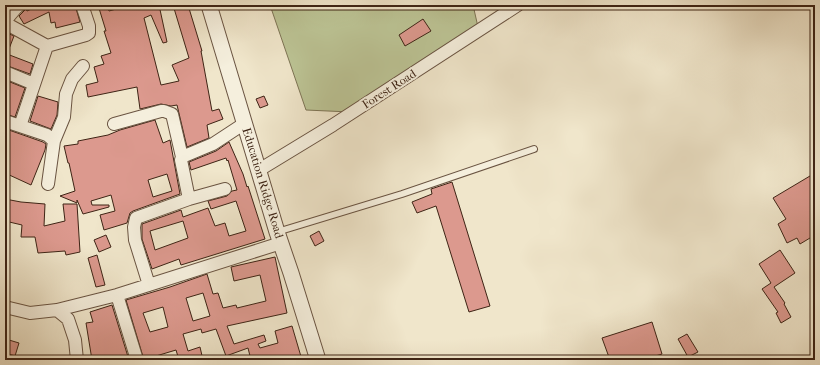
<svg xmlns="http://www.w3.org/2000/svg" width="820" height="365" viewBox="0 0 820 365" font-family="'IM FELL French Canon',serif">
<rect width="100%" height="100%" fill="#f0e6cb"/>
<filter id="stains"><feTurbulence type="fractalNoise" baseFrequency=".005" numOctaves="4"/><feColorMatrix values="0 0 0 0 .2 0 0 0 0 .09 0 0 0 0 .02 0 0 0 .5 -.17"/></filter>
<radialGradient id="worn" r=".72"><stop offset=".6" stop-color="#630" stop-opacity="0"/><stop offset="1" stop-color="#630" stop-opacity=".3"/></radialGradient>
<path fill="#bcc495" stroke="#7d7455" d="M 270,5 L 473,5 L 478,27 L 350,112 L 306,110 Z"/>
<path fill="#dc998e" stroke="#3e2415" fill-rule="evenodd" d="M 40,5 L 46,5 L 48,9 L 48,7 L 55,5 L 75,5 L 80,22 L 56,28 L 55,22 L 51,23 L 49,12 L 24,24 L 19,16 L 26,9 L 27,11 Z
M 98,5 L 107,5 L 109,11 L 131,5 L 132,7 L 140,5 L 159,5 L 167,42 L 163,43 L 151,15 L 144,18 L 161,85 L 179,81 L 172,65 L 189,58 L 173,5 L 188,5 L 202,51 L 201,51 L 212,111 L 219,109 L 223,119 L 207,125 L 209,138 L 187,147 L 177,105 L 171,106 L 161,104 L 140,109 L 137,87 L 88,97 L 86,85 L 98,82 L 94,67 L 104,64 L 101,56 L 111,53 L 104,31 L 106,31 Z
M 423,19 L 431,31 L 405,46 L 399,35 Z
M 5,32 L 14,36 L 7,54 L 33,64 L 30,74 L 5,65 Z
M 5,80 L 25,88 L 15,117 L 5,114 Z
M 38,96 L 58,102 L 57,115 L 51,129 L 30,121 Z
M 264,96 L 268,105 L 260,108 L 256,99 Z
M 155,120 L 163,143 L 170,140 L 180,194 L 133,211 L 130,213 L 127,223 L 104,230 L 100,215 L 115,211 L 111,195 L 91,201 L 92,205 L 109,205 L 109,207 L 83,214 L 77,200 L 77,203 L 60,196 L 75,191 L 69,163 L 68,163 L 64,146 L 78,144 L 78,141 L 108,135 L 120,130 ZM 167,174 L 172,191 L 153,197 L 148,180 Z
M 6,129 L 43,142 L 46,144 L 45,150 L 31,185 L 5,173 Z
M 229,142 L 243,174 L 247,187 L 248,186 L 265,239 L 181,265 L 179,259 L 152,269 L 142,239 L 142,224 L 181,210 L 183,217 L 208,208 L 215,226 L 225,223 L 229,236 L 246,231 L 236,201 L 211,209 L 208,201 L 227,196 L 232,191 L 237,190 L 228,160 L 227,161 L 226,158 L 191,170 L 189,162 L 216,151 ZM 183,221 L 188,238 L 155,250 L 150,231 Z
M 815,173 L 815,235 L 800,244 L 797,238 L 787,243 L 778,224 L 786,219 L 773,198 Z
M 452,182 L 490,306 L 469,312 L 436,206 L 417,213 L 412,202 L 432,194 L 431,189 Z
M 5,199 L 21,202 L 45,204 L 44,226 L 65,221 L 63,204 L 77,204 L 80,252 L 66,255 L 65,251 L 38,253 L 35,237 L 21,237 L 22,225 L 5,221 Z
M 319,231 L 324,241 L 315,246 L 310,236 Z
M 106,235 L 111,247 L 99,252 L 94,240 Z
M 780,250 L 795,273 L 774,287 L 785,303 L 784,304 L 791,317 L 781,323 L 776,313 L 778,312 L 762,289 L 771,283 L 759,264 Z
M 97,255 L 105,285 L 96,287 L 88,258 Z
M 275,257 L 287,313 L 227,326 L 234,344 L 264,335 L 266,341 L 258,344 L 260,348 L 278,343 L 275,331 L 292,326 L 302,360 L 251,360 L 248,348 L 226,356 L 216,329 L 202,333 L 201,329 L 183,334 L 188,351 L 200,347 L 203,360 L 179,360 L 176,350 L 156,356 L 157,360 L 144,360 L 126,300 L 170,287 L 207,274 L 213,294 L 218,293 L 223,308 L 236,305 L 237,308 L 266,301 L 260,275 L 234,281 L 231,267 ZM 203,293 L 210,316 L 193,321 L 186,298 ZM 163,307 L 168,327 L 150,332 L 143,313 Z
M 112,305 L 129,360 L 92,360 L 86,323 L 93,322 L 90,312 Z
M 652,322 L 662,354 L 642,360 L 610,360 L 602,338 Z
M 687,334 L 698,352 L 688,357 L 678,339 Z
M 9,340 L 19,343 L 15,356 L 5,353 Z"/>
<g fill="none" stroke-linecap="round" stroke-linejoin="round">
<g stroke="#6a5442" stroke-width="8">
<path id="service" d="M 277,232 L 402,194 L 534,149"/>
</g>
<g stroke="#6a5442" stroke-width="14">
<path id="minor" d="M 5,21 L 16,8 L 20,5
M 5,23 L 47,46 L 86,35 L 89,33 L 89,26 L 82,5
M 5,72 L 34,84
M 5,121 L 47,135 L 54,141 L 48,184
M 114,124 L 161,111 L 164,111 L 172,114 L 182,157
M 20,126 L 47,46
M 54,141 L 64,117 L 66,94 L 72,79 L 83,66
M 259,170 L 333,125 L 518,5
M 225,189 L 189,199 L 181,160 L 182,157 L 213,144 L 245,123
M 149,285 L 135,240 L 134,227 L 136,218 L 189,199
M 117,295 L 137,360
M 5,307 L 30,313 L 57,310 L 68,319 L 75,340 L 77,360
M 57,310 L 117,295 L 281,243"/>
</g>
<g stroke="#6a5442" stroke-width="17">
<path id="tertiary" d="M 209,5 L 277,232 L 291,273 L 318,360"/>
</g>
<use href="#service" stroke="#f5efdd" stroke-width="6"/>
<use href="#minor" stroke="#f5efdd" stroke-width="12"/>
<use href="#tertiary" stroke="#f5efdd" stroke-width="15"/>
</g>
<g text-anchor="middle" stroke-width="4" stroke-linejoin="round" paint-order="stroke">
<g font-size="12" fill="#3e2415" stroke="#f5efdd">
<text transform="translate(389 89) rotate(-33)" y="4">Forest Road</text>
<text transform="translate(263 183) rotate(73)" y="4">Education Ridge Road</text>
</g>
</g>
<rect width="820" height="365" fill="none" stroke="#f0e6cb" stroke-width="20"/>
<rect x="6" y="6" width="808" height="353" fill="none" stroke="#3e2415" stroke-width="2"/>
<rect x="10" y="10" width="800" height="345" fill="none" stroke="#3e2415"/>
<rect width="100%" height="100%" filter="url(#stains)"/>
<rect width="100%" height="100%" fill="url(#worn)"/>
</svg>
